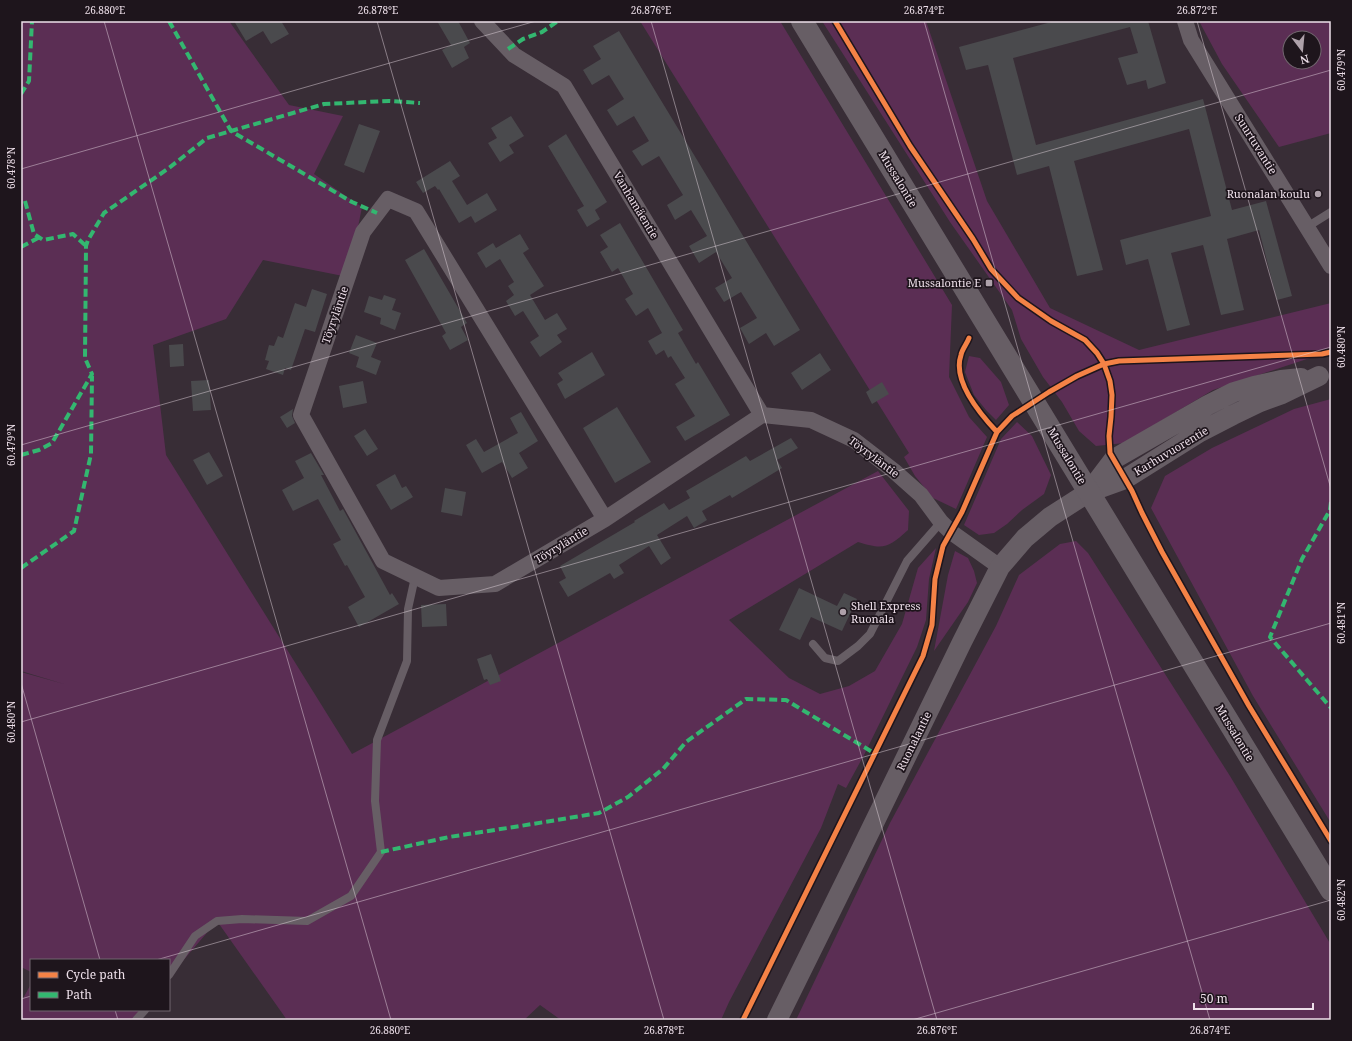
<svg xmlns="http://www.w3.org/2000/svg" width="1352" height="1041" viewBox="0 0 1352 1041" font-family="'Noto Serif',serif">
<rect width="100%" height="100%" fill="#382d36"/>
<path fill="#5b2e54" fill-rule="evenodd" d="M 21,21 L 229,21 L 289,105 L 343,116 L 314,174 L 362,207 L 348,277 L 263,260 L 226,319 L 153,345 L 166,455 L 352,754 L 878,471 L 909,511 L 908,530 C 888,548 884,550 858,542 L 729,620 L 789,678 L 820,694 L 849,686 L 875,671 L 902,624 L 918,568 L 936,548 L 929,579 L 926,620 L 917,647 L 864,755 L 846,788 L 838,784 L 821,828 L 729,1002 L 721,1020 L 561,1020 L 540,1005 L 524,1020 L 287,1020 L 217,921 L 169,977 L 169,960 L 31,960 L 31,972 L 21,967 L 21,672 L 64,684 L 21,671 Z
M 640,21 L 780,21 L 952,305 L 949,377 L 969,417 L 987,437 L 956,509 L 933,498 L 915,476 L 904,457 L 909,453 Z
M 822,21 L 926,21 L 987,201 L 1050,308 L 1139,350 L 1331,303 L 1331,351 L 1213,390 L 1124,443 L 1096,446 L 1079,431 L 1062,402 L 1043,377 L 1021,339 L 1012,310 L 950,222 Z
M 1199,21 L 1331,21 L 1331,133 L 1279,147 L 1222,64 ZM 1290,38 L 1314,38 L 1314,62 L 1290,62 Z
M 969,356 L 980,358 L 1001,382 L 1009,405 L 996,420 L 986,410 L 974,395 L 965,372 Z
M 1331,399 L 1331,823 L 1253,696 L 1151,508 L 1165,476 L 1212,448 L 1294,409 Z
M 1017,422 L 1032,436 L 1051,475 L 1044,494 L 1022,510 L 1007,524 L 994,533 L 979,535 L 964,525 L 1001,439 Z
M 1076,541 L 1088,553 L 1230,776 L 1331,945 L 1331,1020 L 796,1020 L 890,823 L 996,626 L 1019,575 L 1060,544 Z
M 955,551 L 968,558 L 974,571 L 977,583 L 968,602 L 934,651 L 948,575 Z
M 31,984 L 31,1010 L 140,1010 L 131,1020 L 21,1020 L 21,1002 Z"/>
<path fill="#4a4a4d" d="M 234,21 L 281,21 L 289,34 L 271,44 L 263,31 L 246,41 Z
M 437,21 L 458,21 L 470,43 L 464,47 L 469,58 L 452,68 L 442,50 L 451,45 Z
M 1055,21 L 1148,21 L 1166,83 L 1148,89 L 1146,80 L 1127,85 L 1118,58 L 1138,53 L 1130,27 L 1013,58 L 1036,145 L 1203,99 L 1232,210 L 1266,201 L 1292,296 L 1277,300 L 1259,230 L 1227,239 L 1244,310 L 1221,315 L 1203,245 L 1171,253 L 1190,325 L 1167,331 L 1148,259 L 1126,265 L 1120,240 L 1211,216 L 1189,129 L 1074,161 L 1103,270 L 1077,276 L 1049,166 L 1017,175 L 988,65 L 966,70 L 959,47 Z
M 619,31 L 800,330 L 774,346 L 766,333 L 749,344 L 740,328 L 757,318 L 741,292 L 724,302 L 715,288 L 732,278 L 716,252 L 699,263 L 689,246 L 707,236 L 691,210 L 675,220 L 667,205 L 683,195 L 659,156 L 642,166 L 632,151 L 649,141 L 634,116 L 617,126 L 607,110 L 624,99 L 609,75 L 592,85 L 583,70 L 601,59 L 593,46 Z
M 511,116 L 524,136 L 509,145 L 514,153 L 500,162 L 488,143 L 497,138 L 491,128 Z
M 359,124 L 380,131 L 364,173 L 344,165 Z
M 566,134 L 607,202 L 595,210 L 600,219 L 587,227 L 577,210 L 584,206 L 548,146 Z
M 450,161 L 460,176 L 452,181 L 467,205 L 487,193 L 497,210 L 475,223 L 471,216 L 459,223 L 439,189 L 438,190 L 435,186 L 423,193 L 416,182 Z
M 620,223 L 683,330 L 678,333 L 696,364 L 698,362 L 730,415 L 685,441 L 676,427 L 695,416 L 675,384 L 685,378 L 671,356 L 668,358 L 664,350 L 656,355 L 648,341 L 662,333 L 648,308 L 636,316 L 625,299 L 633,294 L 618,268 L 612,272 L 600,252 L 608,247 L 600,235 Z
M 520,234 L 529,249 L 523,253 L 544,286 L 530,295 L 545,320 L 557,313 L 567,329 L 557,335 L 562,342 L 540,357 L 530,342 L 539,336 L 523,311 L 515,316 L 506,301 L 514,295 L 508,286 L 514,282 L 500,259 L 486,268 L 477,253 L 493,243 L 496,248 Z
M 424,249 L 467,323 L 461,327 L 468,340 L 450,350 L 442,336 L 446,333 L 405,260 Z
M 312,289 L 327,294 L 315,332 L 305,329 L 291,370 L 285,368 L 283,375 L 266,369 L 269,361 L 265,360 L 269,345 L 274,346 L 278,336 L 283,338 L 295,303 L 306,307 Z
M 384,295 L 396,299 L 392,310 L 401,313 L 395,330 L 380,324 L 381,318 L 364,312 L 369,296 L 382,300 Z
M 356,335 L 377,343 L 371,357 L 381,361 L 376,375 L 356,367 L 359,357 L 349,353 Z
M 183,344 L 184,366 L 170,367 L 169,345 Z
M 592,352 L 605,375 L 565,399 L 557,384 L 563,380 L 558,373 Z
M 820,353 L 831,370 L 802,390 L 791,373 Z
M 209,380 L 211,410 L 193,411 L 191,381 Z
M 363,381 L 367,403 L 343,408 L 339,386 Z
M 882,382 L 889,394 L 872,404 L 866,392 Z
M 617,407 L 651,462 L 615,483 L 583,428 Z
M 293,409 L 292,416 L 295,423 L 287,428 L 280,417 Z
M 521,412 L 538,441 L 519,453 L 528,468 L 512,478 L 502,462 L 482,473 L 466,445 L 476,439 L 484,452 L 518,433 L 510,418 Z
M 365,429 L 378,449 L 367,456 L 354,436 Z
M 791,438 L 798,448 L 777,460 L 782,468 L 732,498 L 730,495 L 702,511 L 707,520 L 694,528 L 687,516 L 657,535 L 671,558 L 661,565 L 649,546 L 619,565 L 624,573 L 614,579 L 610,573 L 568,597 L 559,582 L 566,578 L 560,566 L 635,522 L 634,521 L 664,503 L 669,510 L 690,498 L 686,491 L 746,456 L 750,461 Z
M 209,452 L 223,476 L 207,485 L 193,460 Z
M 311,453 L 324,475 L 321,475 L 340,511 L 343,509 L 390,595 L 392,593 L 399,604 L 359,627 L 348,607 L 365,597 L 347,565 L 345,566 L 333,544 L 341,540 L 318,499 L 293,511 L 282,490 L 304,478 L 295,461 Z
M 395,474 L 402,488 L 406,486 L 413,497 L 391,510 L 376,485 Z
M 445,488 L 466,492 L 462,516 L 441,512 Z
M 799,588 L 837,606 L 844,593 L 857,599 L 842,631 L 811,617 L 800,640 L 779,630 Z
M 446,604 L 447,626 L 422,627 L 421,605 Z
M 491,654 L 501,681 L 490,685 L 487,679 L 484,680 L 477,659 Z"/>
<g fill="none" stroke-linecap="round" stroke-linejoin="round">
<path stroke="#675e65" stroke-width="8" d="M 1307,227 L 1331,212
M 813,644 L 825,658 L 838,661 L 858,646 L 870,634 L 907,561 L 941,522
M 169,975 L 195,936 L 217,921 L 242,919 L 307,921 L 351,896 L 381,852 L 375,801 L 377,740 L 407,661 L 408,609 L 415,577
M 136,1020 L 145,1010"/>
<path stroke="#675e65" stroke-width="16" d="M 482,21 L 514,55 L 564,86 L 762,415
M 1185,21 L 1191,40 L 1331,266
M 605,519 L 416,211 L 388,199 L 363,232 L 301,415 L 383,561 L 439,588 L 495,584 L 605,519 L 762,415 L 811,420 L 854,440 L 894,471 L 921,495 L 941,522 L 951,532 L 1000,567"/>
<path stroke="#675e65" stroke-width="20" d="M 1089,492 L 1114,459 L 1208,405 L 1234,392 L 1254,386 L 1281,380 L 1301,378
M 777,1020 L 856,860 L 962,642 L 1000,567 L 1025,538 L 1050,517 L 1089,492 L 1125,479 L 1200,432 L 1233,415 L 1260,402 L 1282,394 L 1319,376"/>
<path stroke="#675e65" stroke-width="22" d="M 802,21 L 1331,890"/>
<path stroke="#33b770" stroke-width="4" stroke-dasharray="8 4" stroke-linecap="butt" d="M 169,21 L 231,131 L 352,202 L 377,213
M 508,49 L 523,39 L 542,32 L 558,21
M 21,94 L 29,81 L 32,21
M 25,201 L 34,234 L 43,240 L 73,234 L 86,246
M 21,247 L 38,238
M 21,455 L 39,450 L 52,443 L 92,374 L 85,358 L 86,246 L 88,240 L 104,213 L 169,168 L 207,138 L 324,104 L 389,101 L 420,103
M 1331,502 L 1330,510 L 1302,559 L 1270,637 L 1331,708
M 21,568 L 74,531 L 91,454 L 92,376
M 381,852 L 449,837 L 514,827 L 599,813 L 628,797 L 663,769 L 686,742 L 746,699 L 786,700 L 874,753"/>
<g stroke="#1e151c" stroke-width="8">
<path id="cycleway" d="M 835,21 L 910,146 L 973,239 L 991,269 L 1018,298 L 1051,321 L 1085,340 L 1097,353 L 1104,364 L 1110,381 L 1112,395 L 1111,417 L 1109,436 L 1110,453 L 1132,491 L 1142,513 L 1162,552 L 1249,706 L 1331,841
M 969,338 C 967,344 962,349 961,355 C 952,381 981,415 997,432
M 743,1020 L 923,656 L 932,625 L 935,579 L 943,546 L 962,512 L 997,432 L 1012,416 L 1049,392 L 1077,376 L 1104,364 L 1119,361 L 1322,354 L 1331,352"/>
</g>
<use href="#cycleway" stroke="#f48246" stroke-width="5"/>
</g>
<path fill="none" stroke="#eddfe9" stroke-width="1" stroke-opacity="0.45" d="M 104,21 L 391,1020M 377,21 L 664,1020M 651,21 L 937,1020M 924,21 L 1210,1020M 1197,21 L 1331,489M 21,169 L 536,21M 21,445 L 1331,70M 21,683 L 100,960M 21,722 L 1331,347M 156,960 L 1331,623M 21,999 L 31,996M 115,1010 L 118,1020M 912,1020 L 1331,900"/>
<g fill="#aea1aa" stroke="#1e151c" stroke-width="1.5">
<circle cx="1318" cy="194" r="4"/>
<rect x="985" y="279" width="8" height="8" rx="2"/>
<circle cx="843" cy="612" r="4"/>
</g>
<g text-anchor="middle" stroke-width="3.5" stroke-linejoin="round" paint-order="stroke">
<g font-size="11" fill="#eddfe9" stroke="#1e151c">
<text transform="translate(1256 144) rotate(58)" y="4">Suurtuvantie</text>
<text transform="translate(898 179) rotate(59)" y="4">Mussalontie</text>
<text transform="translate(636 205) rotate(59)" y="4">Vanhamäentie</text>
<text transform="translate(335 315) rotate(-71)" y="4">Töyryläntie</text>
<text transform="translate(1171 451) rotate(-31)" y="4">Karhuvuorentie</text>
<text transform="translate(1067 456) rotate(59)" y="4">Mussalontie</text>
<text transform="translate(874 457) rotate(37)" y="4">Töyryläntie</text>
<text transform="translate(561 545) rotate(-31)" y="4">Töyryläntie</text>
<text transform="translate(1235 733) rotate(59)" y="4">Mussalontie</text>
<text transform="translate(914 741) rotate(-64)" y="4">Ruonalantie</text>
</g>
<g font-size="11" fill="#eddfe9" stroke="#1e151c" text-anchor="end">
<text x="1310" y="198">Ruonalan koulu</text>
<text x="981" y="287">Mussalontie E</text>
<text x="851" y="610" text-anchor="start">Shell Express<tspan x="851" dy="13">Ruonala</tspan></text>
</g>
</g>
<rect width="1352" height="1041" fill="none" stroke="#1e151c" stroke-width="44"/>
<rect x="30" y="959" width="140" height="52" fill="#1e151c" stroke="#71666e"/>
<rect x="38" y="972" width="20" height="6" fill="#f48246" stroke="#71666e"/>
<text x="66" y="979" font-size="12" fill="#eddfe9">Cycle path</text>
<rect x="38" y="992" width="20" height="6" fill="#33b770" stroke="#71666e"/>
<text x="66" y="999" font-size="12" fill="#eddfe9">Path</text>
<g transform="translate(1302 50) rotate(164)"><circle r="19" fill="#1e151c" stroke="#71666e"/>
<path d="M0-3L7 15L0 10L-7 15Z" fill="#aea1aa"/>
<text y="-6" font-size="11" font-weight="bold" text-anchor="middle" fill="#eddfe9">N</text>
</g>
<path d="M1194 1003v6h119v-6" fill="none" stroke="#eddfe9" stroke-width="2"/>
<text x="1200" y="1003" font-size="12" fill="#eddfe9" stroke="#1e151c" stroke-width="3" paint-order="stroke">50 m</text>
<rect x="22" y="22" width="1308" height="997" fill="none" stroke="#eddfe9" stroke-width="1.5"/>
<g font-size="10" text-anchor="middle" fill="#eddfe9">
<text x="105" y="14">26.880°E</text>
<text x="378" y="14">26.878°E</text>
<text x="651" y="14">26.876°E</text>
<text x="924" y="14">26.874°E</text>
<text x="1197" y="14">26.872°E</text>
<text transform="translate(1341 70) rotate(-90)" y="4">60.479°N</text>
<text transform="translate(11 168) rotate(-90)" y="4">60.478°N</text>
<text transform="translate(1341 347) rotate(-90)" y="4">60.480°N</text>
<text transform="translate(11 445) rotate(-90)" y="4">60.479°N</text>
<text transform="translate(1341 623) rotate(-90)" y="4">60.481°N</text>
<text transform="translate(11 722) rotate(-90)" y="4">60.480°N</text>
<text transform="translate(1341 900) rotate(-90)" y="4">60.482°N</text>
<text x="390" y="1034">26.880°E</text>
<text x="664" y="1034">26.878°E</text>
<text x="937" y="1034">26.876°E</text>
<text x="1210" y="1034">26.874°E</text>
</g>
</svg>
